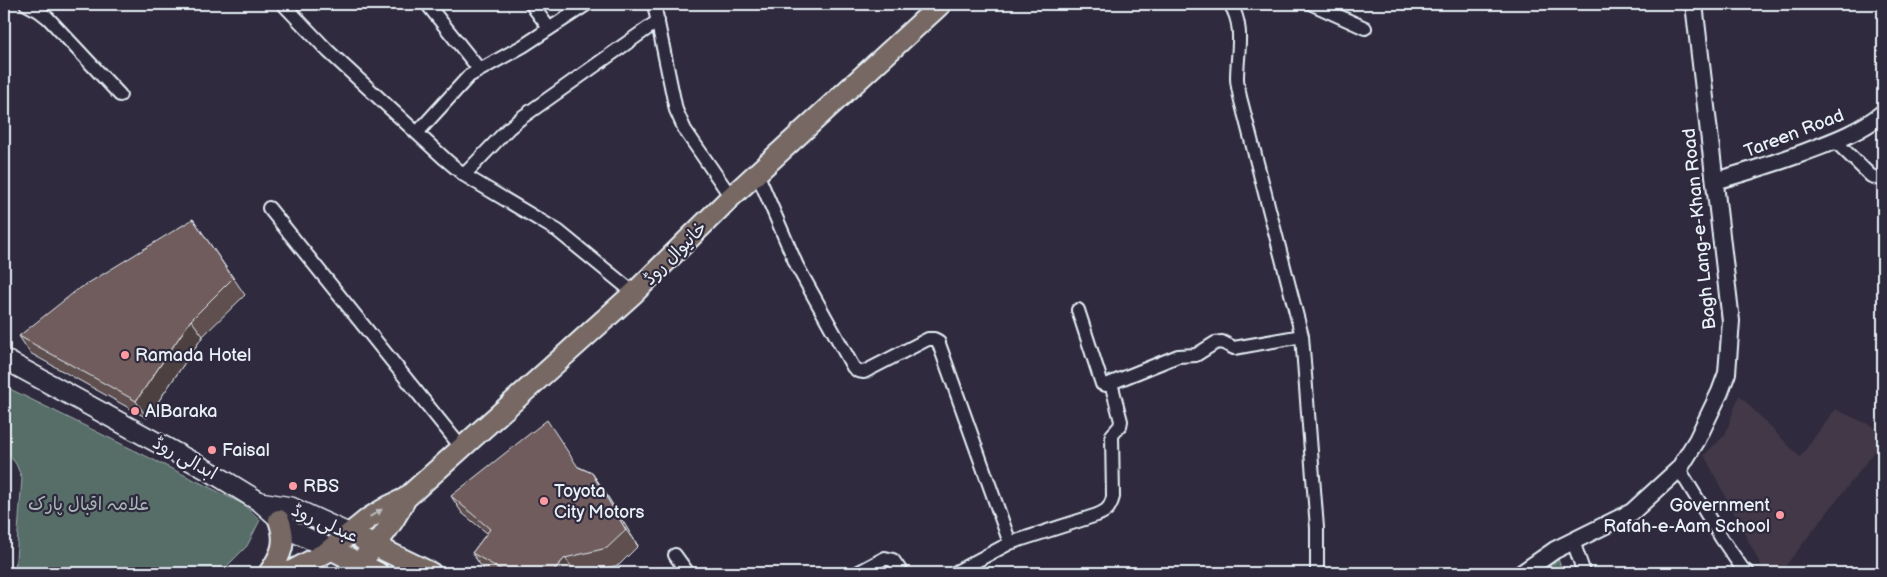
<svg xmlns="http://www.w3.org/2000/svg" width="1887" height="577" viewBox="0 0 1887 577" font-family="'Balsamiq Sans','Playpen Sans Arabic',sans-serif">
<rect width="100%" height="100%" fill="#2f2a3d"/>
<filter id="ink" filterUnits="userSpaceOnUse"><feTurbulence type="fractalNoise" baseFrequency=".02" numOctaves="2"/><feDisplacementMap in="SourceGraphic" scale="10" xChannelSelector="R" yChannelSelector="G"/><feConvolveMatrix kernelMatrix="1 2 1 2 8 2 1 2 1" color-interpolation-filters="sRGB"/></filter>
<g filter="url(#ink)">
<path fill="#423947" d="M 1739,395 L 1800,457 L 1835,409 L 1883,431 L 1883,441 L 1780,573 L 1765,573 L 1704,455 L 1725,435 Z"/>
<path fill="#576d67" stroke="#a0afb0" d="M 4,386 L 243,504 L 260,520 L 247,546 L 220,573 L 15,573 L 22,478 L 16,464 L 4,448 Z
M 1555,550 L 1563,573 L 1522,573 Z"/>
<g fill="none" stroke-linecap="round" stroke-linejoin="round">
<g stroke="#e8f1f8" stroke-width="16">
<path id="minor" d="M 26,4 L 39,11 L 48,18 L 120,95
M 283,4 L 328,51 L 445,159 L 464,175 L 558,231 L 634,293
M 427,4 L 479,69
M 531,4 L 549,28
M 654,4 L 676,110 L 685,130 L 731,197
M 1230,4 C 1245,26 1237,53 1237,78 C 1237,84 1239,91 1240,97 L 1302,336 L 1317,528 L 1317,573
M 1312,4 L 1365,28
M 417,133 L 469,76 L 523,46 L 587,4
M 1835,141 L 1871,176 L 1883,180
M 757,173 L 797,266 L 853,367 L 858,371 L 864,372 L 928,339 L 934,339 L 938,341 L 1010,543
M 464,175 L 508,129 L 521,118 L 658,21
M 269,208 L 461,447
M 1078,310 L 1102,384 L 1106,385 L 1178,356 L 1196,355 L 1215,343 L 1222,342 L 1234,348 L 1302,336
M 1679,469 L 1722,539 L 1742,568 L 1748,573
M 1573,541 L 1584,573
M 675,555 L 688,573
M 857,573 L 885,558 L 893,560 L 902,573
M 954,573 L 1010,543 L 1097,515 C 1107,511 1110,508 1113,497 L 1112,435 L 1120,426 L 1121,421 L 1111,383"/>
</g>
<g stroke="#e8f1f8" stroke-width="20">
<path id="tertiary" d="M 1715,181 C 1744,173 1772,164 1800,154 C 1829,143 1859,133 1883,113
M 1522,573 L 1555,550 L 1632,512 L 1679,469 L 1697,440 L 1720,392 L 1727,373 L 1731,321 L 1694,4"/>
</g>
<g stroke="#e8f1f8" stroke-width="22">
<path id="secondary" d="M 4,359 L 211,472 L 260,502 L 294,532 L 331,549
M 260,502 L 291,507 L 350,534"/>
</g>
<g stroke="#e8f1f8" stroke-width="24">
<path id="primary" d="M 363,540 L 431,573
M 331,549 L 378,573
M 269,573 C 282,554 287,542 279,520
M 288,573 L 327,552 L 369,518 L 389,506 L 406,498
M 347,573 C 373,553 391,527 406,498 L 634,293 L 731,197 L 941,4"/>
</g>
<use href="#minor" stroke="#2f2a3d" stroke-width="12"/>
<use href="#tertiary" stroke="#2f2a3d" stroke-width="16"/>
<use href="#secondary" stroke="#2f2a3d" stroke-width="19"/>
<use href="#primary" stroke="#776864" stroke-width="20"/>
</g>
<path fill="#5f4f50" stroke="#e8f1f8" d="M 193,219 L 245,295 L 203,336 L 147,418 L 30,353 L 19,336 Z
M 579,467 L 592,473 L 603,489 L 638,546 L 619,565 L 582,573 L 490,573 L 483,569 L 472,553 L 487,533 L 462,513 L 451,496 Z"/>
<path fill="#4e4041" stroke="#e8f1f8" d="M 191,320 L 203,336 L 147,418 L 136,401 Z
M 592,473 L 603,489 L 638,546 L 626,530 Z
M 565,558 L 576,573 L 551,573 Z"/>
<path fill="#6f5c5d" stroke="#e8f1f8" d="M 193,219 L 233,278 L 191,320 L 136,401 L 19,336 L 77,290 Z
M 547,420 L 578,467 L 592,473 L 626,530 L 607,548 L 565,558 L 551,573 L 507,573 L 472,553 L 490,529 L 451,496 Z"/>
<defs><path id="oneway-solid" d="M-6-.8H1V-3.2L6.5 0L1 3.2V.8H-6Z" transform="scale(1.25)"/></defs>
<use fill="#bbbabd" href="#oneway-solid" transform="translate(376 513) rotate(-31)"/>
</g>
<g fill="#ff9aa2" stroke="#2f2a3d" stroke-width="2">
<circle cx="125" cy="355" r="5"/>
<circle cx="135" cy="411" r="5"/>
<circle cx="212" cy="450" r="5"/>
<circle cx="293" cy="486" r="5"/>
<circle cx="544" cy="501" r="5"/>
<circle cx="1780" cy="515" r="5"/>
</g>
<g text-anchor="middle" stroke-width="4.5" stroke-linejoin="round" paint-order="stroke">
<g font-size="18" fill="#e8f1f8" stroke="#2f2a3d">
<text transform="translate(1794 133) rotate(-21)" y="6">Tareen Road</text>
<text transform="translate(1699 229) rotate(-96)" y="6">Bagh Lang-e-Khan Road</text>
<text transform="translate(675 253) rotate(-45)" y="6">خانیوال روڈ</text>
<text transform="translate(185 458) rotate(29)" y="6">ابدالی روڈ</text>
<text transform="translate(325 523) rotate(24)" y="6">عبدلی روڈ</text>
</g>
<g font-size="18" fill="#e8f1f8" stroke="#2f2a3d" text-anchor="start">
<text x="135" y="361">Ramada Hotel</text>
<text x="145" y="417">AlBaraka</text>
<text x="222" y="456">Faisal</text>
<text x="303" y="492">RBS</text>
<text x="554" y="497">Toyota<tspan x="554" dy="21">City Motors</tspan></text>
<text x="1770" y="511" text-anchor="end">Government<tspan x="1770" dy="21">Rafah-e-Aam School</tspan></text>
</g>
<g font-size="18" fill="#a7b6b7" stroke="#2f2a3d">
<text x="89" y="510">علامہ اقبال پارک</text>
</g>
</g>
<rect width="1887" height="577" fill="none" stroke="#2f2a3d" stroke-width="20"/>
<rect x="10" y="10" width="1867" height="557" fill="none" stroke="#e8f1f8" stroke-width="2" filter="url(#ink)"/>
</svg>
